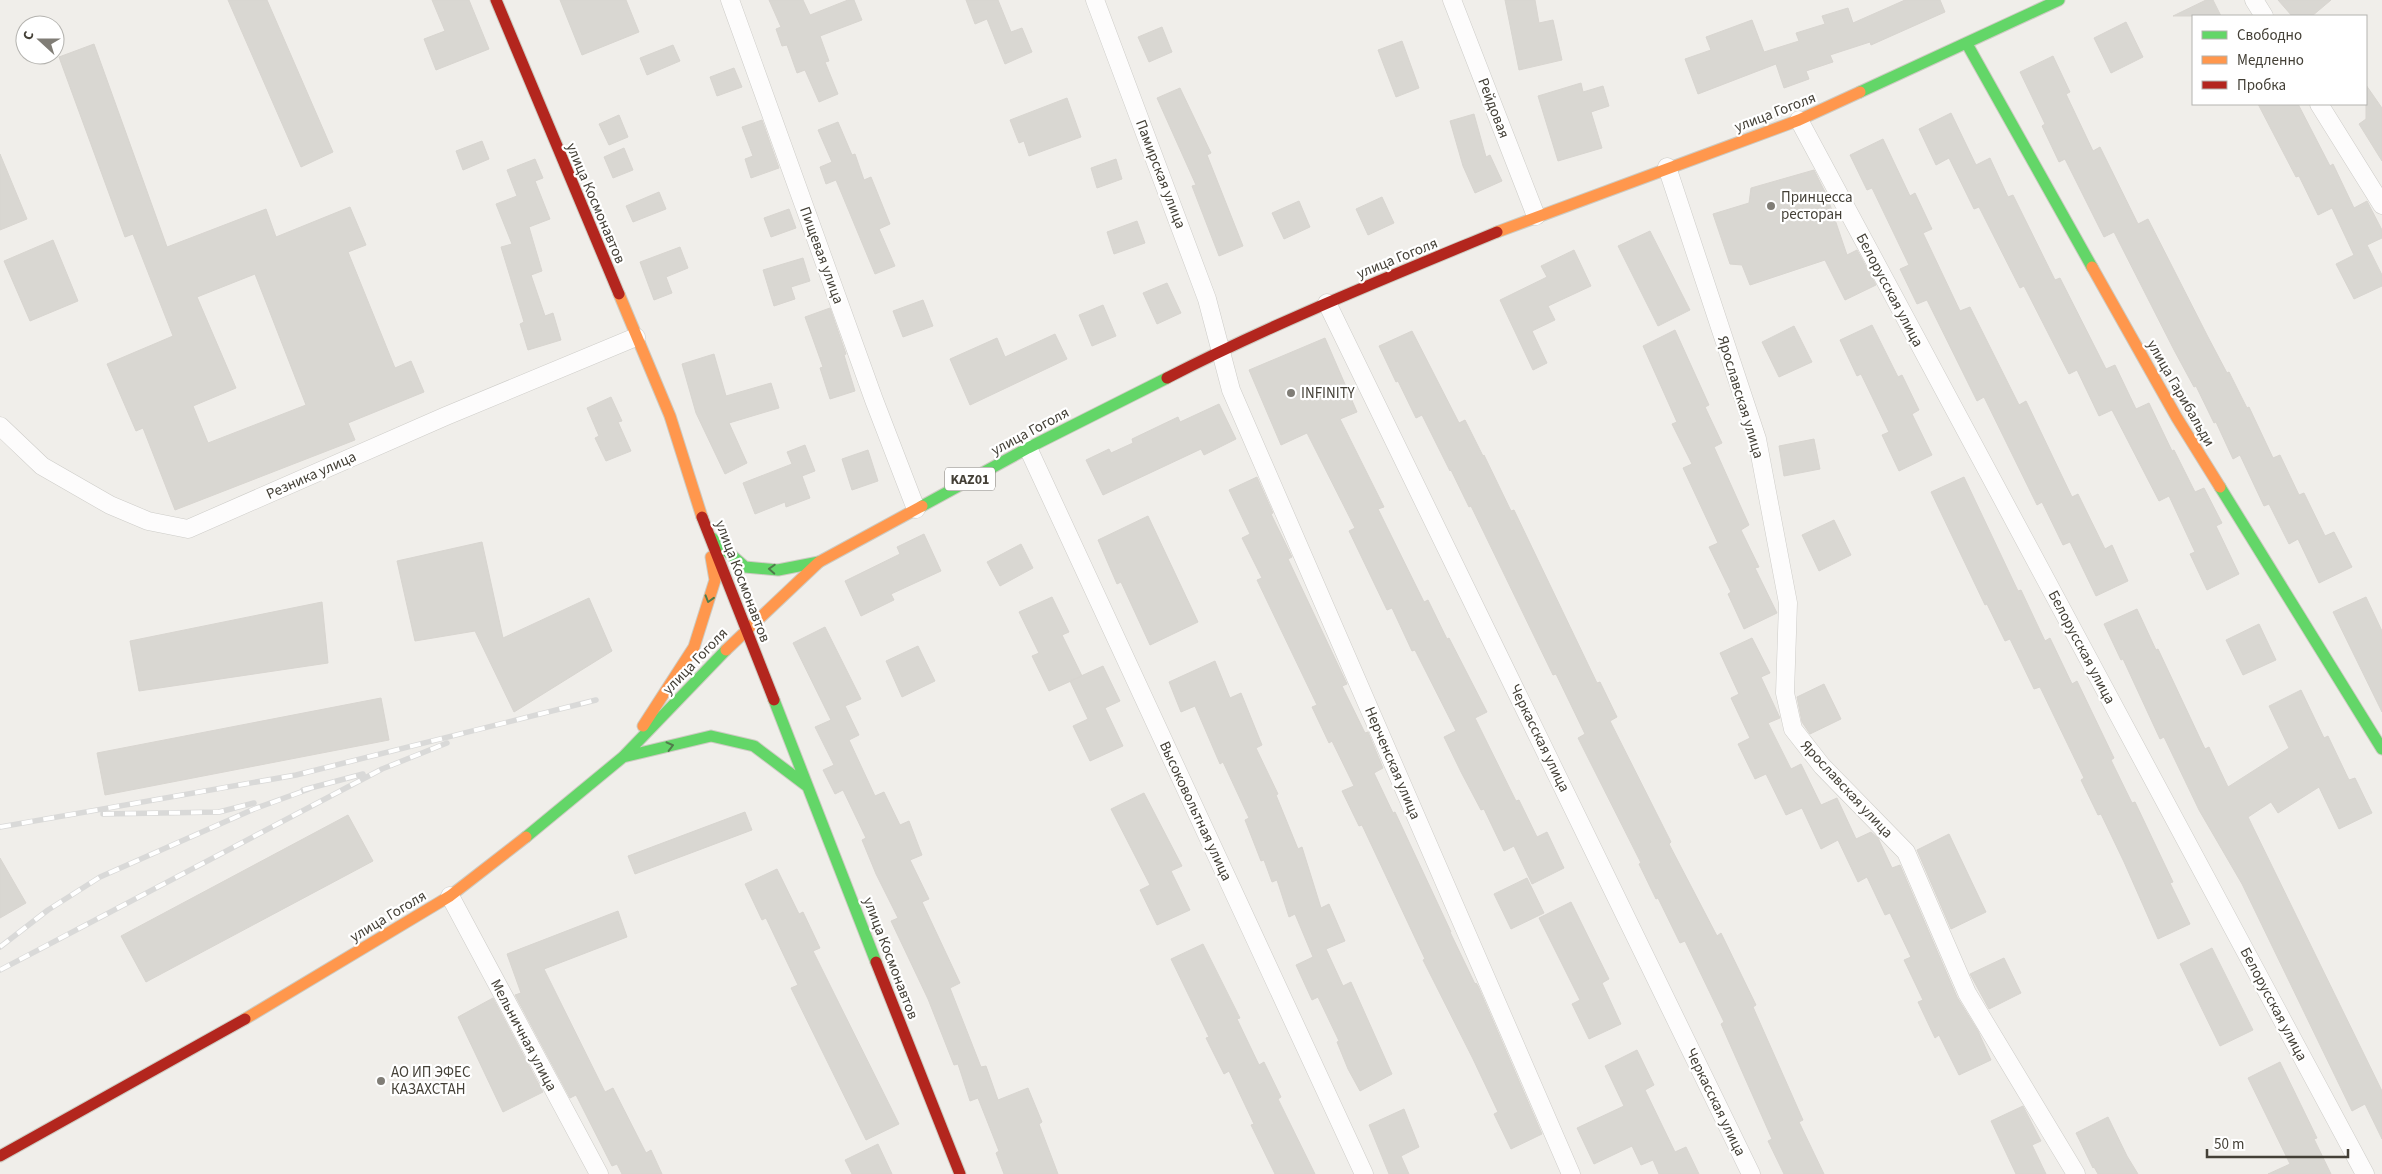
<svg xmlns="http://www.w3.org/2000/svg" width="2382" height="1174" viewBox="0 0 2382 1174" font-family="'Source Sans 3',sans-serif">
<rect width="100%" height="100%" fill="#f0eeea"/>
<path fill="#d9d7d2" stroke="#d8d5d0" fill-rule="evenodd" d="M 228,0 L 267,0 L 333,152 L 301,167 Z
M 432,0 L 469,0 L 489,49 L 436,70 L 424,39 L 445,31 Z
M 560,0 L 626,0 L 639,32 L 582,55 Z
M 769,0 L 803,0 L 810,15 L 848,0 L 854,0 L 862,20 L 820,36 L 829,61 L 825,62 L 838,94 L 819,102 L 805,70 L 797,73 L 787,45 L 782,46 L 776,29 L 781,27 Z
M 966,0 L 998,0 L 1011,32 L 1022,28 L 1032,52 L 1005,64 L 987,19 L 975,24 Z
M 1505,0 L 1535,0 L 1539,23 L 1553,20 L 1562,60 L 1519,70 Z
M 1905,0 L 1940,0 L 1945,12 L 1871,45 L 1870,42 L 1830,55 L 1833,62 L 1806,71 L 1809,79 L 1784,88 L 1776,64 L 1698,94 L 1685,59 L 1711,50 L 1706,37 L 1752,20 L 1764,52 L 1799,41 L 1796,33 L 1825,24 L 1822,16 L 1848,8 L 1853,23 Z
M 2206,0 L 2213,0 L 2221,16 L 2173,16 Z
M 2278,0 L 2331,0 L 2312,16 L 2292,16 Z
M 2126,22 L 2143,57 L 2111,73 L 2094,38 Z
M 1162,27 L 1172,52 L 1149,62 L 1138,37 Z
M 1402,41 L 1419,88 L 1396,97 L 1378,50 Z
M 94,44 L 167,247 L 266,209 L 276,237 L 350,207 L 366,245 L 348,252 L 395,368 L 411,361 L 424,392 L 348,423 L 355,440 L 175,510 L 143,428 L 136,431 L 107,364 L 173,336 L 133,234 L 125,237 L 59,57 ZM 255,274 L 306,405 L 208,443 L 193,406 L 236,388 L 197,297 Z
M 673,45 L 680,61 L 647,75 L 640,58 Z
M 2053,56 L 2070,92 L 2066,94 L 2093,151 L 2100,147 L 2138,224 L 2148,219 L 2208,337 L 2227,373 L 2229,372 L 2247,408 L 2249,407 L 2273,458 L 2280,455 L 2299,495 L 2304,493 L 2325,536 L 2334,532 L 2352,567 L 2319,583 L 2298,539 L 2289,544 L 2269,504 L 2264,506 L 2240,455 L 2233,459 L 2216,422 L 2214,423 L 2196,386 L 2194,387 L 2174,350 L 2114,232 L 2104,237 L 2065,159 L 2059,162 L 2042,126 L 2045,124 L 2020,72 Z
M 734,68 L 742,87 L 717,96 L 710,77 Z
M 1581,83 L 1583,92 L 1603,86 L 1609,106 L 1591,112 L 1602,148 L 1558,161 L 1538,96 Z
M 2366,85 L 2382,108 L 2382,161 L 2359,124 L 2366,119 Z
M 1180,88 L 1211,153 L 1207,155 L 1243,246 L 1219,256 L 1192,186 L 1196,185 L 1157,98 Z
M 1067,98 L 1081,137 L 1029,156 L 1024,141 L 1019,143 L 1010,120 Z
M 2258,104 L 2298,104 L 2330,166 L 2333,164 L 2354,208 L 2367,201 L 2382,230 L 2382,238 L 2367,245 L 2382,275 L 2382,286 L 2354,299 L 2336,264 L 2354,255 L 2332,208 L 2318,215 L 2299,176 L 2296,177 Z
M 1951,113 L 1976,165 L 1990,158 L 2008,197 L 2013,195 L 2055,280 L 2060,278 L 2106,369 L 2115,365 L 2136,409 L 2149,403 L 2172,451 L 2174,450 L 2195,492 L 2204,488 L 2222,523 L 2216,526 L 2239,574 L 2207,590 L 2190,554 L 2195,552 L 2169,496 L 2159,501 L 2112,410 L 2099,416 L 2077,370 L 2069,374 L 2024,286 L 2020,288 L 1979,207 L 1974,209 L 1949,158 L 1936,165 L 1919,129 Z
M 1474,114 L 1486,157 L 1490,155 L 1502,181 L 1475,193 L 1463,166 L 1450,121 Z
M 619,115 L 628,137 L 609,145 L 599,124 Z
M 762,120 L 779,168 L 751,178 L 745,159 L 753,156 L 742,127 Z
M 838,122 L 852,155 L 855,154 L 864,180 L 871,177 L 890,224 L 879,229 L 895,266 L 875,274 L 836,180 L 826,184 L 820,167 L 832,162 L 818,130 Z
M 1883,139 L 1910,196 L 1915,193 L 1932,229 L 1923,233 L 1960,311 L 1970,307 L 2019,405 L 2026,401 L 2072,497 L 2078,494 L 2105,549 L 2112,545 L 2128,581 L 2096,596 L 2070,542 L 2063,545 L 2042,502 L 2037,505 L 1984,397 L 1977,401 L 1927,300 L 1917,304 L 1900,269 L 1909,265 L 1872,188 L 1867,190 L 1850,155 Z
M 482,141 L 489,159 L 463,170 L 456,151 Z
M 624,148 L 633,170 L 613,178 L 604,157 Z
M 0,154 L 27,219 L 0,230 Z
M 535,159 L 543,178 L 535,181 L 550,219 L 529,227 L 542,271 L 531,275 L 545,316 L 553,313 L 561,340 L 528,350 L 520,324 L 524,322 L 501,247 L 512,244 L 496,204 L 517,196 L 507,170 Z
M 1116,159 L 1122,179 L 1097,188 L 1091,168 Z
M 1814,170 L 1827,196 L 1847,255 L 1857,250 L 1876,285 L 1845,300 L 1825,260 L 1750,285 L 1742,265 L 1730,264 L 1713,214 L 1749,203 L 1751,188 Z
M 659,192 L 666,209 L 633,222 L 626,206 Z
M 1382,197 L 1394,223 L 1368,235 L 1356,209 Z
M 1299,201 L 1310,227 L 1284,239 L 1272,213 Z
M 789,209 L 796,228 L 771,237 L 764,218 Z
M 1137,221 L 1145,243 L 1114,254 L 1107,232 Z
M 1650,231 L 1690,310 L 1658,326 L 1618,246 Z
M 53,240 L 78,301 L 30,321 L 4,261 Z
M 680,247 L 688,268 L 666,277 L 672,293 L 654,300 L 640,262 Z
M 1574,250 L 1591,286 L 1548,306 L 1555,320 L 1532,331 L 1547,363 L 1533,370 L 1500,300 L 1547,277 L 1541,266 Z
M 803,258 L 810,281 L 791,287 L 795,299 L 774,306 L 763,270 Z
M 1167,283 L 1181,313 L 1157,324 L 1143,293 Z
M 923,300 L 933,326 L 903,337 L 893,311 Z
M 1103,305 L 1116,336 L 1092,346 L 1079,315 Z
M 830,308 L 846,354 L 844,355 L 855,391 L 830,399 L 820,368 L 823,367 L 805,317 Z
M 1872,325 L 1898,377 L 1902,375 L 1919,410 L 1912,414 L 1932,455 L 1899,471 L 1882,435 L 1889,432 L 1861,374 L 1857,376 L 1840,340 Z
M 1794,326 L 1812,362 L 1779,377 L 1762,342 Z
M 1675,330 L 1709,405 L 1705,407 L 1722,443 L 1714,447 L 1749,525 L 1741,530 L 1759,567 L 1755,568 L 1777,613 L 1744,629 L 1728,594 L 1731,592 L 1709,547 L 1718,543 L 1683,468 L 1692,464 L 1672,424 L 1677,422 L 1643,346 Z
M 1412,331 L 1459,423 L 1465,420 L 1483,456 L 1484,455 L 1511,511 L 1514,510 L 1597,683 L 1600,682 L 1617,717 L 1610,721 L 1671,842 L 1669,844 L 1717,936 L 1721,933 L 1756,1005 L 1753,1007 L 1803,1120 L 1799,1122 L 1824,1174 L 1784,1174 L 1768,1141 L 1772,1139 L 1721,1024 L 1724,1022 L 1685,941 L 1680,943 L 1658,898 L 1656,899 L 1639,864 L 1641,863 L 1578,738 L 1585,734 L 1556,674 L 1553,675 L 1471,506 L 1469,507 L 1451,470 L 1450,471 L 1422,415 L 1416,418 L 1398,381 L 1396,382 L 1379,346 Z
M 1055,334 L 1067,359 L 970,405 L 950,359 L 997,338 L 1005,357 Z
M 1325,338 L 1357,412 L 1340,419 L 1384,507 L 1378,509 L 1424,602 L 1428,600 L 1447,639 L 1449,638 L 1487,712 L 1475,718 L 1516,801 L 1519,800 L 1537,837 L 1547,832 L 1564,868 L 1532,884 L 1514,846 L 1504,851 L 1484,809 L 1481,810 L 1461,772 L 1444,737 L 1456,731 L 1415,650 L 1412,651 L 1392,608 L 1387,610 L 1349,531 L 1355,528 L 1307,433 L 1281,445 L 1249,370 Z
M 714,354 L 726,396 L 771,383 L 779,408 L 729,423 L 747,463 L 725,474 L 696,413 L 682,364 Z
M 611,397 L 622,421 L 618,422 L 631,451 L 606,461 L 595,438 L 599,436 L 587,408 Z
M 1219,404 L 1236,439 L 1204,455 L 1201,449 L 1103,495 L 1086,460 L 1109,449 L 1111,453 L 1133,443 L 1132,439 L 1178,417 L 1180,422 Z
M 1814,439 L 1820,469 L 1784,476 L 1779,446 Z
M 805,445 L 815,471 L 802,476 L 810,498 L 786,507 L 785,502 L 755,514 L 743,483 L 792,464 L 787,452 Z
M 868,450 L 878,481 L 852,490 L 842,459 Z
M 1257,477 L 1273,513 L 1271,514 L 1292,557 L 1288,559 L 1347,684 L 1342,686 L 1365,733 L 1368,732 L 1383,768 L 1374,773 L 1393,813 L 1395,812 L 1451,932 L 1450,932 L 1475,984 L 1476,983 L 1478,986 L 1542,1134 L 1511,1149 L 1494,1114 L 1498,1112 L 1473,1059 L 1423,960 L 1425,959 L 1362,825 L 1359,826 L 1342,791 L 1354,786 L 1332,741 L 1329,743 L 1312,707 L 1317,705 L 1257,580 L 1262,578 L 1242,538 L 1250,534 L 1229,490 Z
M 1964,477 L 2018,591 L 2021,590 L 2045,641 L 2050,638 L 2072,684 L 2077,681 L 2114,758 L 2111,760 L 2132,803 L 2135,802 L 2173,882 L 2170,883 L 2190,924 L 2158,939 L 2124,862 L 2101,814 L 2098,815 L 2081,780 L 2084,778 L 2040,687 L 2034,689 L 2010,639 L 2005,641 L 1987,604 L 1985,605 L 1931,492 Z
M 1148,516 L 1198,622 L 1150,645 L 1121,582 L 1117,584 L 1098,540 Z
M 1834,520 L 1851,555 L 1819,571 L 1802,535 Z
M 924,534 L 941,571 L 891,594 L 894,600 L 861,616 L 845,581 L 900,554 L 897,547 Z
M 482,542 L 503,638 L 589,598 L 612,651 L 514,712 L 475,631 L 415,641 L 397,561 Z
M 1021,544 L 1033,568 L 1000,586 L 987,562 Z
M 1052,597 L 1069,632 L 1062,635 L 1082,676 L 1049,691 L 1032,656 L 1039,653 L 1019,612 Z
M 2366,597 L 2382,631 L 2382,712 L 2333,612 Z
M 322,602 L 328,663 L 139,691 L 130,641 Z
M 2137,609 L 2156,650 L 2158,649 L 2205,749 L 2209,747 L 2228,787 L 2289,748 L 2269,706 L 2301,690 L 2324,738 L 2328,736 L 2349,780 L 2355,778 L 2372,813 L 2339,829 L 2319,787 L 2278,813 L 2271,802 L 2248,817 L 2382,1091 L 2382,1139 L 2365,1104 L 2352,1111 L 2242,884 L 2199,810 L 2164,737 L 2160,739 L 2123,659 L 2121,660 L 2104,624 Z
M 2259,624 L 2276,660 L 2243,675 L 2226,640 Z
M 825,627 L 861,699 L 845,706 L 859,735 L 849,740 L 875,796 L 884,792 L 900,825 L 909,821 L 922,855 L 910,860 L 929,899 L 922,902 L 960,983 L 950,988 L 981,1067 L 986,1066 L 998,1100 L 1028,1088 L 1042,1122 L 1039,1124 L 1058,1174 L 1004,1174 L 996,1153 L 999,1151 L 978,1098 L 970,1101 L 958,1064 L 954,1065 L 928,999 L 891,921 L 898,918 L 876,874 L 862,840 L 866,838 L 843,790 L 835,794 L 823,770 L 834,765 L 815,727 L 831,720 L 793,643 Z
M 1752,638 L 1770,673 L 1761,677 L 1780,718 L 1768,723 L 1791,769 L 1801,764 L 1821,805 L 1837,798 L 1856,839 L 1871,832 L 1878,838 L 1892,868 L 1900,865 L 1957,997 L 1978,1031 L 1991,1060 L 1959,1075 L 1939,1035 L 1935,1038 L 1918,1002 L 1923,1000 L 1904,960 L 1911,957 L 1890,913 L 1885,915 L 1867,877 L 1858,882 L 1838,840 L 1821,849 L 1802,808 L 1786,815 L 1766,774 L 1755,779 L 1738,744 L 1750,738 L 1731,698 L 1739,694 L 1720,653 Z
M 918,646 L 935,681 L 902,697 L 886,661 Z
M 1215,661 L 1230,698 L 1241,693 L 1262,745 L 1256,748 L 1278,794 L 1276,795 L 1298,849 L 1302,847 L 1321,908 L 1329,904 L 1345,941 L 1326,949 L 1343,986 L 1351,982 L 1392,1074 L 1360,1091 L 1348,1069 L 1337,1042 L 1339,1041 L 1318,997 L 1312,1000 L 1296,965 L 1313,957 L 1295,914 L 1289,917 L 1277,880 L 1272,882 L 1264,860 L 1261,861 L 1245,820 L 1249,818 L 1223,762 L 1220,764 L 1195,706 L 1181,712 L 1169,682 Z
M 1103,666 L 1120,701 L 1105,708 L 1123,746 L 1090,761 L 1073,726 L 1088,719 L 1070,681 Z
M 1824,684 L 1841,719 L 1810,734 L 1802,722 L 1797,697 Z
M 381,698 L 389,740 L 105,795 L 97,753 Z
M 1144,793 L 1182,866 L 1171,871 L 1190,910 L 1157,925 L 1140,890 L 1150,885 L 1111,809 Z
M 745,812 L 752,830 L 635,874 L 628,856 Z
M 348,815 L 373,861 L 146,982 L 121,936 Z
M 1949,834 L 1986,912 L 1951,929 L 1917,850 Z
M 0,858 L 26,903 L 0,918 Z
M 777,869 L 799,914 L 803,912 L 820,948 L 813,951 L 899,1124 L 866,1140 L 791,988 L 798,985 L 766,918 L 762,920 L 745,884 Z
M 1527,878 L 1544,913 L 1511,929 L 1494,894 Z
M 1571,902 L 1609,979 L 1602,983 L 1621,1024 L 1589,1039 L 1572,1004 L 1580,1000 L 1539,918 Z
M 618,911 L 627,937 L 544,969 L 605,1092 L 613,1088 L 646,1153 L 651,1150 L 662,1174 L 622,1174 L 617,1164 L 612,1166 L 576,1095 L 570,1098 L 515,995 L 521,993 L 507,954 Z
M 1203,944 L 1240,1018 L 1237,1019 L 1259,1065 L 1264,1062 L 1281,1097 L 1278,1099 L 1315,1174 L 1275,1174 L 1251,1125 L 1254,1124 L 1229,1071 L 1224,1074 L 1206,1038 L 1209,1037 L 1171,959 Z
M 2212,948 L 2253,1030 L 2220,1046 L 2180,964 Z
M 2004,958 L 2021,993 L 1989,1009 L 1970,974 Z
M 493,998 L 543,1092 L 503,1112 L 458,1017 Z
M 1637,1050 L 1654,1085 L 1645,1090 L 1675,1152 L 1686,1147 L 1699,1174 L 1659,1174 L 1653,1160 L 1641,1165 L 1632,1146 L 1594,1164 L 1577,1128 L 1624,1106 L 1605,1066 Z
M 2280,1062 L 2317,1138 L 2314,1139 L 2331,1174 L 2268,1174 L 2290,1164 L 2248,1078 Z
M 2023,1106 L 2041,1141 L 2032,1145 L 2046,1174 L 2016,1174 L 1991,1121 Z
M 1404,1109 L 1419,1147 L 1401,1156 L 1409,1174 L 1389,1174 L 1369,1125 Z
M 2108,1117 L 2127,1156 L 2138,1174 L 2098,1174 L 2094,1167 L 2093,1168 L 2076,1133 Z
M 878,1144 L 892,1174 L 852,1174 L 845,1160 Z"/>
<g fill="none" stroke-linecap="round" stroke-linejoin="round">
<g stroke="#cdccc8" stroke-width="19">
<path id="street" d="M 730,0 L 874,400 L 916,509
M 1095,0 L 1207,299 L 1231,390 L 1571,1174
M 1452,0 L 1536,216
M 2254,0 L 2264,16
M 2319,104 L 2382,205
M 1799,120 L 2365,1174
M 1667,167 L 1757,439 L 1788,603 L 1785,693 L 1793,729 L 1822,766 L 1906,852 L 1967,993 L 2076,1174
M 1327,303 L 1751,1174
M 0,426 L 42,466 L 110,505 L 148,521 L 188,529 L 446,416 L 636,337
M 1028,448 L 1364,1174
M 450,896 L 599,1174"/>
</g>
<g stroke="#cdcbc2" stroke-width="13">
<path id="fast" d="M 1967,44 L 2092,267
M 1860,92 L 2059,0
M 2220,487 L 2382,749
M 922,506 L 1028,448 L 1167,378
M 712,538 L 745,567 L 778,570 L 819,562
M 774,700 L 876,962
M 623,757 L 711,736 L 754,746 L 807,786
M 526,837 L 623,757 L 726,650"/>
</g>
<g stroke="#cdcbc2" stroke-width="13">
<path id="slow" d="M 1497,232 L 1799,120 L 1860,92
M 2092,267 L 2177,418 L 2220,487
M 619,294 L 670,416 L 702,517
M 726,650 L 819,562 L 922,506
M 643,726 L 694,647 L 715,580 L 711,557
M 245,1019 L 450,896 L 526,837"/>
</g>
<g stroke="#cdcbc2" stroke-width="13">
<path id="jam" d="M 496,0 L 619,294
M 1167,378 C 1274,323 1386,278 1497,232
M 702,517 L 774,700
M 876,962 L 960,1174
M 0,1156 L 245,1019"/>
</g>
<use href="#street" stroke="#fdfcfc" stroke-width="18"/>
<use href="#fast" stroke="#63d668" stroke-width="11"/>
<use href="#slow" stroke="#ff974d" stroke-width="11"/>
<use href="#jam" stroke="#b3261e" stroke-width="11"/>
<g stroke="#d9d9d8" stroke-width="5.5">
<path id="rail" d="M 303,790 L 363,774
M 103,814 L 219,812 L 254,803
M 0,827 L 296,775 L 596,700
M 0,947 L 48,910 L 100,877 L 254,809 L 309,789
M 0,970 L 382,769 L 447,743"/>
</g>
<use href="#rail" stroke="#fff" stroke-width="4" stroke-dasharray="11" stroke-linecap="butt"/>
</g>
<defs><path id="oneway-chevron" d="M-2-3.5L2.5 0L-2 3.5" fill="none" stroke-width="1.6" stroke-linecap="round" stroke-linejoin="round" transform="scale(1.25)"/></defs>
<g stroke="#507c4b">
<use href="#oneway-chevron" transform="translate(772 569) rotate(-177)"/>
<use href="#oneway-chevron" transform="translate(709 599) rotate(107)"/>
<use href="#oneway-chevron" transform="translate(670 746) rotate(-14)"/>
</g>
<g fill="#807d76" stroke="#fff" stroke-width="2">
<circle cx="1771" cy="206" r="5"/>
<circle cx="1291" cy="393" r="5"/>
<circle cx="381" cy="1081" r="5"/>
</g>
<g text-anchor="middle" stroke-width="4.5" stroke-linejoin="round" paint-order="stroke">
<rect fill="#fff" stroke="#7c7973" stroke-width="1" x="945" y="467.5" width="50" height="23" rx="4"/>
<g font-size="14" font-weight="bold" fill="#444037">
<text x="970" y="484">KАZ01</text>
</g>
<g font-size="15" fill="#444037" stroke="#fff">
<text transform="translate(1494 108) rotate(69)" y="5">Рейдовая</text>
<text transform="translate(1775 112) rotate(-21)" y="5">улица Гоголя</text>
<text transform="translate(1161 174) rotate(69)" y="5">Памирская улица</text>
<text transform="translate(596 203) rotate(67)" y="5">улица Космонавтов</text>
<text transform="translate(822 255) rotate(70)" y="5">Пищевая улица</text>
<text transform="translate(1397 258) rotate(-22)" y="5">улица Гоголя</text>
<text transform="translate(1890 290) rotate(62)" y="5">Белорусская улица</text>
<text transform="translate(2181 393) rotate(60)" y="5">улица Гарибальди</text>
<text transform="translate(1741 397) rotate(73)" y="5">Ярославская улица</text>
<text transform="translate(1030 431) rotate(-28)" y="5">улица Гоголя</text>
<text transform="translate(311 475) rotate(-24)" y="5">Резника улица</text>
<text transform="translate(743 581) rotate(69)" y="5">улица Космонавтов</text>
<text transform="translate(2082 647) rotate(62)" y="5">Белорусская улица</text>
<text transform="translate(695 661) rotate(-46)" y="5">улица Гоголя</text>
<text transform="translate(1540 738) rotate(64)" y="5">Черкасская улица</text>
<text transform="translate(1393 763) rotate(67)" y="5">Нерченская улица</text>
<text transform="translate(1847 789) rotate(47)" y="5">Ярославская улица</text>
<text transform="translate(1196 811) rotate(65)" y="5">Высоковольтная улица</text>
<text transform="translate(388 916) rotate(-31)" y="5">улица Гоголя</text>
<text transform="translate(891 958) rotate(69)" y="5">улица Космонавтов</text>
<text transform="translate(2274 1004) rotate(62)" y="5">Белорусская улица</text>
<text transform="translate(524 1035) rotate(62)" y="5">Мельничная улица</text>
<text transform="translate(1716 1102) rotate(64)" y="5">Черкасская улица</text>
</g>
<g font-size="15" fill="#444037" stroke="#fff" text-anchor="start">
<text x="1781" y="202">Принцесса<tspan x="1781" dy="17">ресторан</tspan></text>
<text x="1301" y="398">INFINITY</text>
<text x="391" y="1077">АО ИП ЭФЕС<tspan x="391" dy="17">КАЗАХСТАН</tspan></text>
</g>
</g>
<rect x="2192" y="15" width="175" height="90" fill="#ffffff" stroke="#b4b3af"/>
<rect x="2202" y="31" width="25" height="8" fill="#63d668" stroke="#b4b3af"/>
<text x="2237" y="40" font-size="15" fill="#444037">Свободно</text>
<rect x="2202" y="56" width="25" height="8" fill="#ff974d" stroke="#b4b3af"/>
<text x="2237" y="65" font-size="15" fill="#444037">Медленно</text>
<rect x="2202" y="81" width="25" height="8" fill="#b3261e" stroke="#b4b3af"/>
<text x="2237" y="90" font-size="15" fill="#444037">Пробка</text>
<g transform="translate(40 40) rotate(291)"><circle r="24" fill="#ffffff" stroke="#b4b3af"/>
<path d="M0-4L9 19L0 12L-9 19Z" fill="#807d76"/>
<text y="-8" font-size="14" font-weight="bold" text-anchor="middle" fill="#444037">С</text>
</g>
<path d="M2207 1149v8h141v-8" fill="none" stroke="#444037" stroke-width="2.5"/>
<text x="2214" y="1149" font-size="15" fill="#444037" stroke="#ffffff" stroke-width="4" paint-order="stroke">50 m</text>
</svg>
